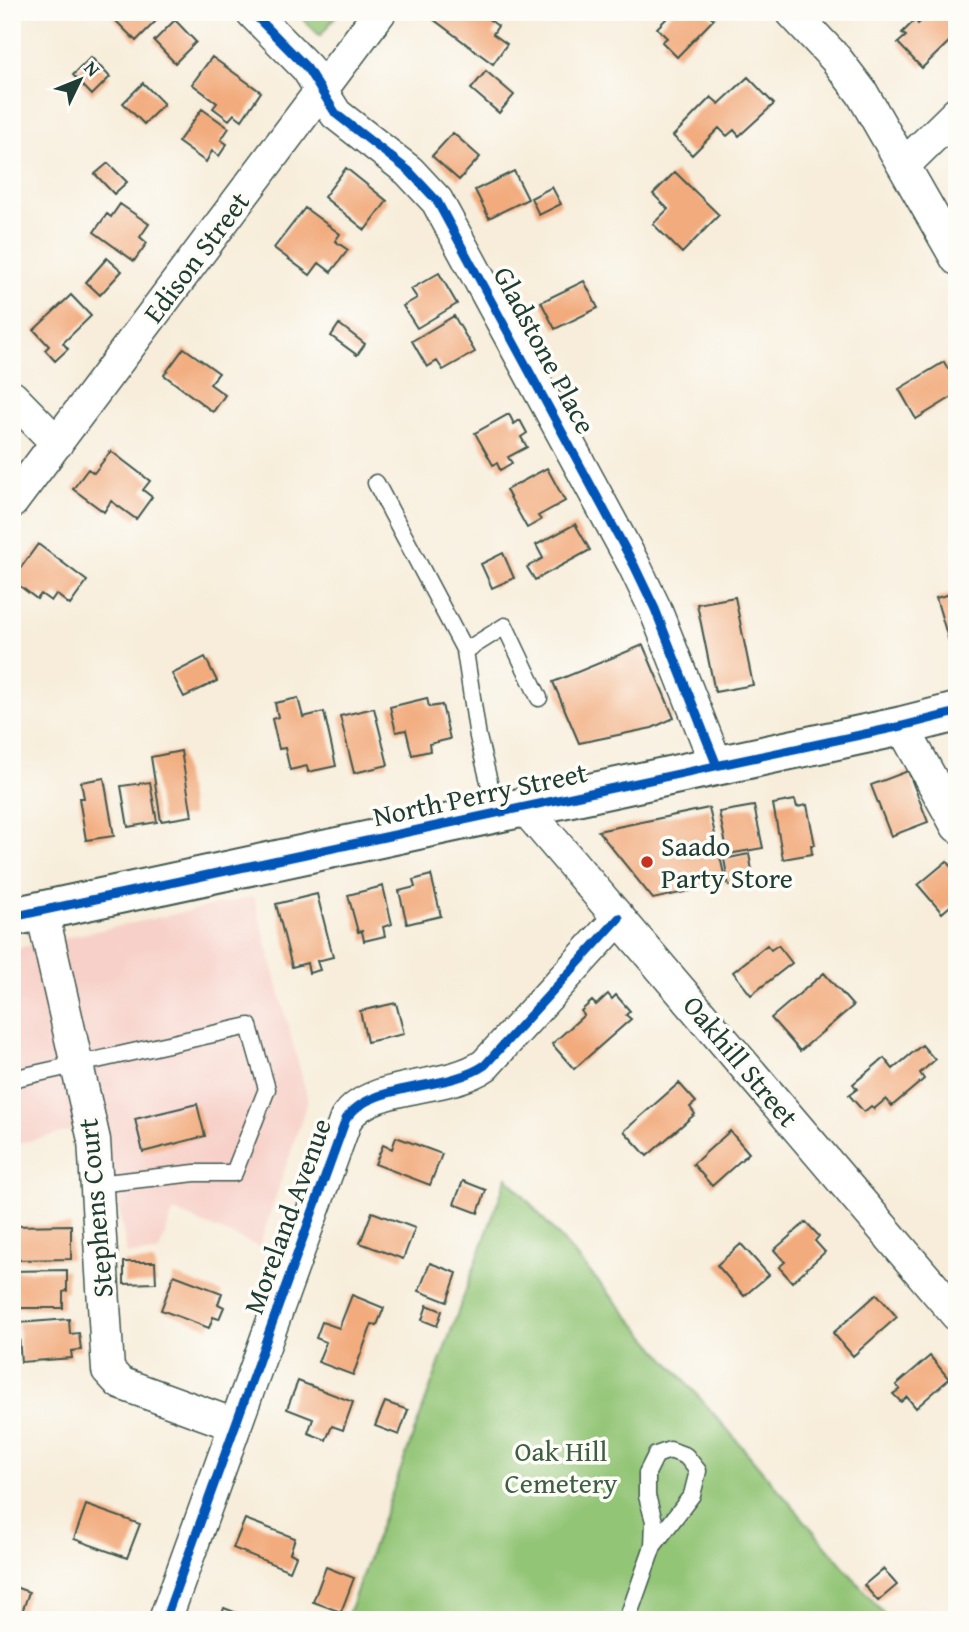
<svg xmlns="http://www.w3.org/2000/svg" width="969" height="1632" viewBox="0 0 969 1632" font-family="'Gentium Book Plus',serif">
<rect width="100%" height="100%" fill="#fdfcf7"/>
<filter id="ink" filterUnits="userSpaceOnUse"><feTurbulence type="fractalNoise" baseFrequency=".0143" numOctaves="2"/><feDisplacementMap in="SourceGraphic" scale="14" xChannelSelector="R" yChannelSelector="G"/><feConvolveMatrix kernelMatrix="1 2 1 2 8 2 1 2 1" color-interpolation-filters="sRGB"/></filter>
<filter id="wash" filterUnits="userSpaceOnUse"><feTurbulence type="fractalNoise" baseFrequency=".00686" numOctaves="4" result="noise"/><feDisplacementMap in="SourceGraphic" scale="28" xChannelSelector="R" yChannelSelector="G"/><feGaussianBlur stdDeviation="1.57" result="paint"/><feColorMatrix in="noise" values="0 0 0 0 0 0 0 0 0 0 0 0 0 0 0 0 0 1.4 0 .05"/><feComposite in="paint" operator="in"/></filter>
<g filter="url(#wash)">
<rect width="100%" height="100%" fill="#f7edda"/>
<path fill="#f7d1c9" d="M 254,897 L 308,1100 L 259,1247 L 174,1211 L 158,1253 L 127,1254 L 103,1123 L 12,1145 L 12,949 Z"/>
<path fill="#93c576" stroke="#598155" stroke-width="2" d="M 296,12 L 339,12 L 320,36 Z
M 507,1177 L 726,1428 L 889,1620 L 346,1620 Z"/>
<g id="blocks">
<path fill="#f2ab7d" d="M 119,12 L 165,12 L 136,41 L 113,18 Z
M 432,12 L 479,12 L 498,26 L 493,34 L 507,44 L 493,64 L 429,16 Z
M 673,12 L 706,12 L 714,19 L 677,57 L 662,42 L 667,38 L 657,28 Z
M 931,12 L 957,12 L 957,34 L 922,68 L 898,43 L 906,36 L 902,33 L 915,20 L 918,24 Z
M 175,20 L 196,42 L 175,63 L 154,41 Z
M 91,57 L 110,77 L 92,95 L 73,75 Z
M 212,57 L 261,92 L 242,120 L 234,114 L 229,120 L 213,108 L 217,103 L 192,84 Z
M 486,71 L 514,95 L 499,113 L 471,89 Z
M 748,77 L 774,104 L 739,136 L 734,130 L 727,136 L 719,128 L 692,155 L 673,136 L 711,97 L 719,104 Z
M 143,83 L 164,104 L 144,124 L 123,103 Z
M 202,109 L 229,128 L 221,140 L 227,144 L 219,156 L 212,151 L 206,162 L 178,142 Z
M 453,133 L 480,157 L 459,180 L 432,156 Z
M 108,163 L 127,182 L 114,194 L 95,174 Z
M 346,168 L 387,201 L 365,230 L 324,197 Z
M 514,171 L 528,199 L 489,218 L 475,190 Z
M 675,172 L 719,215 L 682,253 L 653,224 L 668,209 L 653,194 Z
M 552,187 L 561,204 L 539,215 L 531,198 Z
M 120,204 L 149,224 L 140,237 L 147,243 L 134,261 L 94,232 L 107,214 L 111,217 Z
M 305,208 L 340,234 L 335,241 L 348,250 L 331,272 L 319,263 L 310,275 L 274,248 Z
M 107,258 L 122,271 L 100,295 L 86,282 Z
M 439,273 L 457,304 L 417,328 L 403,306 L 417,298 L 411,289 Z
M 584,281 L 598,308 L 555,329 L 541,302 Z
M 71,295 L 91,316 L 63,343 L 68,349 L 55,361 L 45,350 L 49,346 L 34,330 Z
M 454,316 L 475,352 L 443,370 L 437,361 L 427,367 L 412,341 Z
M 339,324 L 365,344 L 357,355 L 331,336 Z
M 184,348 L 219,373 L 210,384 L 225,395 L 213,412 L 164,375 Z
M 944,362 L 948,369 L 957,364 L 957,394 L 916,419 L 899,389 Z
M 509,414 L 514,424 L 520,420 L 527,433 L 521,437 L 527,447 L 508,457 L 512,463 L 500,470 L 497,463 L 493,465 L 475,433 Z
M 111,451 L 150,481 L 143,490 L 152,497 L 136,519 L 111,501 L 104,512 L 73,489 L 88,469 L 94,473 Z
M 547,468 L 565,501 L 538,516 L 541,520 L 527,528 L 506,490 Z
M 575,524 L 590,550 L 535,580 L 527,567 L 543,558 L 536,545 Z
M 38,544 L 87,581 L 70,605 L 56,594 L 51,601 L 41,594 L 37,599 L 12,580 Z
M 503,553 L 514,578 L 492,588 L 481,564 Z
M 957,592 L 957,657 L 954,658 L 936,598 Z
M 735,597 L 753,685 L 715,692 L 697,604 Z
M 643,645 L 674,718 L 652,728 L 579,743 L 553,682 Z
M 205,657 L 217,681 L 184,697 L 172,674 Z
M 298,698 L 303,717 L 324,712 L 336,766 L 308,772 L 307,766 L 290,770 L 285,748 L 279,749 L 272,719 L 278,717 L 275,703 Z
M 427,698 L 429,707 L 442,705 L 450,739 L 429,744 L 430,751 L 412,755 L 406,730 L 396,732 L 390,707 Z
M 374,708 L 388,765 L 354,773 L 340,716 Z
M 181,751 L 192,816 L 161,821 L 151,757 Z
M 908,771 L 928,822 L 891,836 L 871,785 Z
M 104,778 L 114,836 L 86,840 L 79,798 L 84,798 L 81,782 Z
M 150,782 L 157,822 L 128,827 L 121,786 Z
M 795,800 L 797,807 L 807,805 L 815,845 L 811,845 L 812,854 L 783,859 L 773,804 Z
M 754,806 L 763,848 L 728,854 L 719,812 Z
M 709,808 L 726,883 L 653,899 L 598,831 Z
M 749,854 L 754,881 L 729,886 L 724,859 Z
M 947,861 L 957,873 L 957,900 L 942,913 L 918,885 Z
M 431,875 L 441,916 L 407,924 L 399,891 L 415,887 L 413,880 Z
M 383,886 L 392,924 L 383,927 L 385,936 L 364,941 L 362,931 L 358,932 L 348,895 Z
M 317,894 L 333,957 L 317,961 L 320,970 L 309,973 L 307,963 L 292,967 L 276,904 Z
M 767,945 L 771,950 L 778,945 L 792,963 L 751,995 L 733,972 Z
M 824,973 L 853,1006 L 800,1051 L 771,1018 Z
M 608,994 L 612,999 L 616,995 L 630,1011 L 626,1015 L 631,1019 L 574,1069 L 552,1044 L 584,1015 L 581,1011 L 592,1001 L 596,1005 Z
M 396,1003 L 404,1034 L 367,1042 L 360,1011 Z
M 922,1045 L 935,1060 L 920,1073 L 924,1079 L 892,1106 L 886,1099 L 874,1109 L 871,1106 L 864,1112 L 849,1095 L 857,1089 L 853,1084 L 884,1058 L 893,1069 Z
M 679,1083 L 696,1102 L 690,1107 L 695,1114 L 647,1156 L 624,1131 Z
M 197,1104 L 205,1136 L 143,1152 L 135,1119 Z
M 730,1131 L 749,1153 L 712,1186 L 693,1164 Z
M 396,1137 L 442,1154 L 430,1185 L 375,1164 L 383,1145 L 392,1149 Z
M 463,1181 L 486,1190 L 478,1213 L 454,1204 Z
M 372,1212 L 415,1228 L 403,1259 L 360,1243 Z
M 806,1222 L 819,1236 L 815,1241 L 825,1252 L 792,1282 L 779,1267 L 785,1262 L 774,1250 Z
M 71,1225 L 71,1259 L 14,1260 L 13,1226 Z
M 741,1244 L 769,1275 L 744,1296 L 717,1265 Z
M 124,1262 L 155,1262 L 156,1283 L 124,1284 Z
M 430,1263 L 457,1273 L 447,1302 L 419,1291 Z
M 67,1270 L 67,1291 L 63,1292 L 63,1308 L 13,1308 L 12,1271 Z
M 174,1275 L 222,1293 L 218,1304 L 224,1307 L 219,1319 L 213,1317 L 209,1328 L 161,1310 Z
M 877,1294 L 897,1317 L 853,1356 L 833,1333 Z
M 352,1295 L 384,1308 L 377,1325 L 372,1324 L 353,1375 L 318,1362 L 326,1342 L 316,1338 L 322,1322 L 339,1328 Z
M 427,1305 L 442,1311 L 437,1326 L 422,1320 Z
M 69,1319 L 70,1334 L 79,1333 L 81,1350 L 71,1351 L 72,1358 L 21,1362 L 18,1323 Z
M 930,1356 L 949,1379 L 916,1408 L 907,1397 L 901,1402 L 893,1394 L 900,1389 L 896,1385 Z
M 298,1381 L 353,1402 L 343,1430 L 332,1426 L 326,1440 L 308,1433 L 313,1419 L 287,1409 Z
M 385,1402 L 408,1410 L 399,1435 L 375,1426 Z
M 86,1505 L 140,1524 L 127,1558 L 74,1539 Z
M 245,1519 L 295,1538 L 290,1553 L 296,1556 L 290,1571 L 233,1548 Z
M 326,1567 L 354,1578 L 341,1612 L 313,1602 Z
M 883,1569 L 897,1585 L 878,1601 L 864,1585 Z
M 12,1586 L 29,1592 L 20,1618 L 12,1615 Z
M 224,1608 L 255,1620 L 220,1620 Z"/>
</g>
</g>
<g filter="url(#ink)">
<use href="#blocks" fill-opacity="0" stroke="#3f574d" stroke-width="2"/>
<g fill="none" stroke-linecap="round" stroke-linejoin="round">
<g stroke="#3f574d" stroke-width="19">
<path id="lane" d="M 376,483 L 465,651 L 478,737 L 497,814
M 465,651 L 505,626 L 539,698
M 12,1079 L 249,1026 L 267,1089 L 234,1173 L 195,1173 L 97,1184
M 627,1620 L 653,1546 L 654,1521 L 647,1496 L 647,1473 L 656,1455 L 670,1450 L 686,1456 L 698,1471 L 692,1495 L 653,1546"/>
</g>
<g stroke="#3f574d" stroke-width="35">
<path id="street" d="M 252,12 L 307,68 L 336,114 L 409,171 L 437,201 L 634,565 L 655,609 L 717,766
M 792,12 L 836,59 L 862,93 L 957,259
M 904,165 L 957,113
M 12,397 L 57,443
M 12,502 L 380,12
M 902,726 L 957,826
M 524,807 L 957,1315
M 42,911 L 94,1140 L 108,1370 L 120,1383 L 235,1425
M 165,1620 L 346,1119 C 371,1081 446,1092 485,1065 L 619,918"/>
</g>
<g stroke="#3f574d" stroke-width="42">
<path id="primary" d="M 12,917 L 902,726 L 957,712"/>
</g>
<use href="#lane" stroke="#fff" stroke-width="16"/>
<use href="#street" stroke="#fff" stroke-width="32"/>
<use href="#primary" stroke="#fff" stroke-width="38"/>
<g stroke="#fdfcf7" stroke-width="13">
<path id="cycleway" d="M 252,12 L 307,68 L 336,114 L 409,171 L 437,201 L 634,565 L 655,609 L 717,766
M 12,917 L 902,726 L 957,712
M 165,1620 L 346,1119 C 371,1081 446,1092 485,1065 L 619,918"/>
</g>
<use href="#cycleway" stroke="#0057b8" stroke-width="9"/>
</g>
</g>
<circle fill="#c8321e" stroke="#fdfcf7" stroke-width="2.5" cx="647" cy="862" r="7"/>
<g text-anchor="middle" stroke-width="7" stroke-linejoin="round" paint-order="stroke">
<g font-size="28" fill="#1f3d34" stroke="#fdfcf7">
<text transform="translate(196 257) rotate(-53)" y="10">Edison Street</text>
<text transform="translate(545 350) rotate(62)" y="10">Gladstone Place</text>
<text transform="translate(480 794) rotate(-12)" y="10">North Perry Street</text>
<text transform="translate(741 1061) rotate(50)" y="10">Oakhill Street</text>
<text transform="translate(95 1208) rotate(-95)" y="10">Stephens Court</text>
<text transform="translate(287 1216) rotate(-70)" y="10">Moreland Avenue</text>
</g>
<g font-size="28" fill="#1f3d34" stroke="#fdfcf7" text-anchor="start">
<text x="661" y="856">Saado<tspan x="661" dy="32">Party Store</tspan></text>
</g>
<g font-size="28" fill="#3c5f44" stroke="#fdfcf7">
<text x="561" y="1461">Oak Hill<tspan x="561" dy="32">Cemetery</tspan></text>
</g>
</g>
<rect width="969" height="1632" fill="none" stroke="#fdfcf7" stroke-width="42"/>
<g transform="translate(80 80) rotate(47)" stroke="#fdfcf7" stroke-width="5" paint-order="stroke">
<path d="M0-5L12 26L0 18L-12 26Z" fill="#1f3d34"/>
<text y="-10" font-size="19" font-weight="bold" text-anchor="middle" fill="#1f3d34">N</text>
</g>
</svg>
